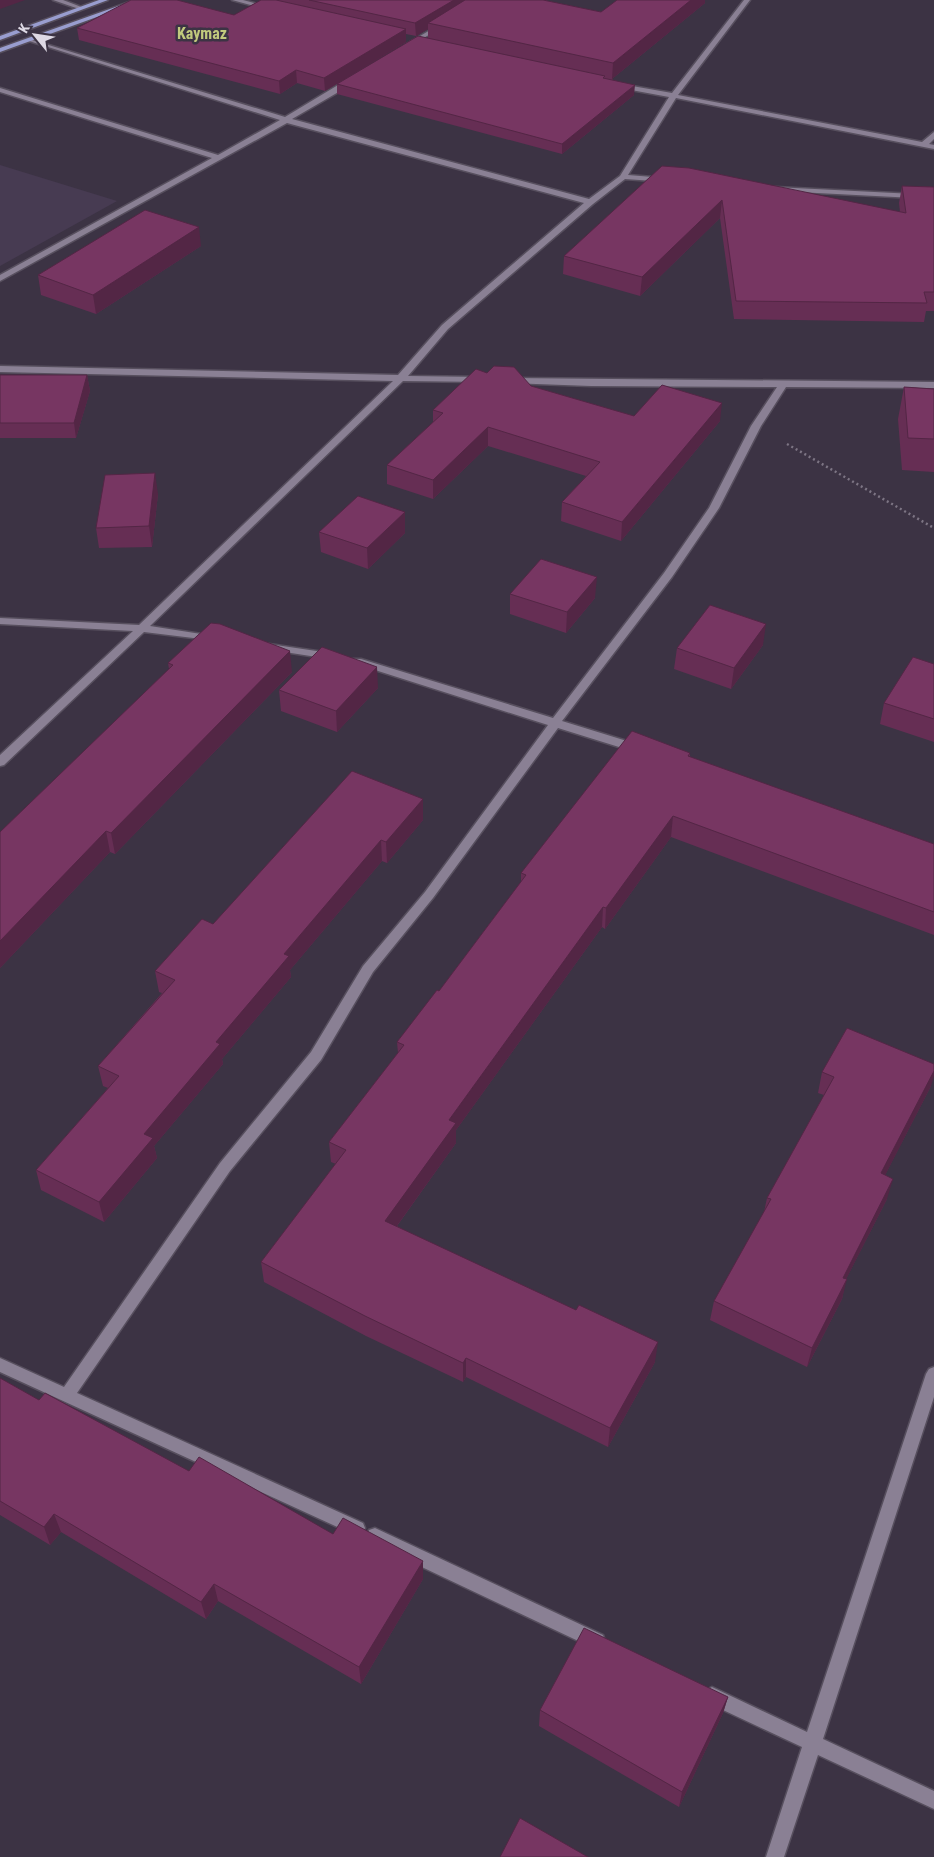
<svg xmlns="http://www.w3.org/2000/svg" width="934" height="1857" viewBox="0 0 934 1857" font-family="'Roboto Condensed',sans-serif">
<rect width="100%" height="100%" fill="#3c3344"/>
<path fill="#473b52" d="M 0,165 L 117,201 L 0,266 Z"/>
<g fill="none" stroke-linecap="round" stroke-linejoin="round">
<g stroke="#574f5e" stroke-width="3">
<path id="minor" d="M 53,0 L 63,0 L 84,8 L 79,9 Z
M 232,0 L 243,0 L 272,8 L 269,10 Z
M 744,0 L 750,0 L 678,95 L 922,142 L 934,132 L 934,139 L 929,144 L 934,145 L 934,149 L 676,98 L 628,175 L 665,178 L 669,180 L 668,182 L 625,179 L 593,204 L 448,329 L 408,376 L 482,377 L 487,380 L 485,382 L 403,381 L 150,626 L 214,636 L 219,639 L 218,641 L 144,632 L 4,765 L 0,766 L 0,755 L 133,631 L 0,624 L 0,618 L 139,625 L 393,381 L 0,372 L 0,366 L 398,375 L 442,325 L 584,203 L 287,123 L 0,281 L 0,275 L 212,158 L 0,92 L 0,88 L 218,155 L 280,120 L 29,41 L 29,39 L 285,117 L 348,79 L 354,79 L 354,83 L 292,119 L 589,199 L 620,176 L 669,97 L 615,87 L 615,83 L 672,93 Z
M 442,23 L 445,25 L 444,26 L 410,46 L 405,45 Z
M 775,187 L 934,195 L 934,199 L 778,191 L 774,189 Z
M 512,378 L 934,382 L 934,388 L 786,387 L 761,426 L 719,508 L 672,577 L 562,721 L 643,746 L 645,749 L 643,752 L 635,752 L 558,728 L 433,898 L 373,972 L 321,1060 L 230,1171 L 77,1393 L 363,1523 L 365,1528 L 363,1533 L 357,1536 L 0,1372 L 0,1358 L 64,1387 L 220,1163 L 311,1052 L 363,966 L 425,892 L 548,725 L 353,663 L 352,661 L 353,659 L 361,659 L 553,718 L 664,573 L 709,508 L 751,426 L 777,387 L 591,386 L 509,383 L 507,381 Z
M 269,644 L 330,653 L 335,656 L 330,659 L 265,649 L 264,647 Z
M 934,1367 L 934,1397 L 823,1739 L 934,1791 L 934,1809 L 818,1755 L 784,1857 L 766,1857 L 802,1747 L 706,1702 L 703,1696 L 706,1690 L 712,1687 L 807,1732 L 926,1374 L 929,1369 Z
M 375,1528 L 603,1635 L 605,1641 L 603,1647 L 597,1649 L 591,1647 L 369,1542 L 367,1536 L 369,1530 Z"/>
</g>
<g stroke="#574f5e" stroke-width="3">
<path id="major" d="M 99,0 L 108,0 L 0,40 L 0,36 Z
M 135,0 L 144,0 L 0,52 L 0,48 Z"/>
</g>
<path stroke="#7d7584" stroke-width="2.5" stroke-dasharray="2 3" stroke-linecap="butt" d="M 787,444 L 934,528"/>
<use href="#minor" fill="#8a8094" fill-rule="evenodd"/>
<use href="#major" fill="#999dcf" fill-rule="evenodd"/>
</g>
<path fill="#662e54" d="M 261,0 L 543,0 L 601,12 L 705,3 L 612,79 L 634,95 L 562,154 L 337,94 L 337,84 L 428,38 L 428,29 L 416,36 L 406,34 L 406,42 L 325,91 L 297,83 L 280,94 L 79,40 L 77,28 L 234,15 Z
M 662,166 L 900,212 L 899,203 L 902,186 L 934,187 L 934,311 L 926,311 L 924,322 L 734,319 L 720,218 L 640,296 L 563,274 L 564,256 Z
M 201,246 L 96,314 L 41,295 L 38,275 Z
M 0,375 L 87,375 L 90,391 L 76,438 L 0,438 Z
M 531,386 L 634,416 L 720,421 L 621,541 L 561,521 L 562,502 L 586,476 L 488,446 L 433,499 L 387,484 L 387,465 L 433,422 L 433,410 Z
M 904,387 L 934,389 L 934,472 L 902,470 L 898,419 Z
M 158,494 L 152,547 L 99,548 L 96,528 Z
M 405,512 L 405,533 L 368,569 L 321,552 L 319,532 Z
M 510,594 L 595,598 L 566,633 L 510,614 Z
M 763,645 L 731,689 L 674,669 L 677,648 Z
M 168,663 L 292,672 L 115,854 L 110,852 L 0,968 L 0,832 L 169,669 Z
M 934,664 L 934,742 L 880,724 L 884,703 Z
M 378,688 L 337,732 L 281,711 L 279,690 Z
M 690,753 L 690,757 L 934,844 L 934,935 L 671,837 L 605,929 L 602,927 L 456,1130 L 456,1143 L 397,1226 L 655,1362 L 608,1447 L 466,1377 L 463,1382 L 366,1336 L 264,1282 L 261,1262 L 336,1164 L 331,1162 L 329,1142 L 398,1053 L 397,1042 L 439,991 L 521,882 L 521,873 Z
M 423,799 L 423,820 L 387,863 L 382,861 L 290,970 L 291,977 L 222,1059 L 223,1064 L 154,1146 L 157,1158 L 104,1222 L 41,1190 L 36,1170 L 108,1088 L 103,1086 L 98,1066 L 162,993 L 159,992 L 155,971 L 213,924 Z
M 822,1072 L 931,1086 L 885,1175 L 887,1199 L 846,1279 L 842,1299 L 807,1367 L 710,1320 L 714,1301 L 764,1212 L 767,1198 L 824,1095 L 818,1093 Z
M 0,1378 L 39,1400 L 189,1471 L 333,1534 L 423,1579 L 361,1684 L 218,1601 L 206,1619 L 61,1532 L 50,1545 L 0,1515 Z
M 728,1697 L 723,1713 L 679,1807 L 539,1726 L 540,1710 Z"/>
<path fill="#532645" d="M 0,0 L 25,0 L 0,9 Z
M 454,0 L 473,0 L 428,23 L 428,29 L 416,36 L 415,23 Z
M 691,0 L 705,0 L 705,3 L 612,79 L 613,63 Z
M 406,29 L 406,42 L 325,91 L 324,78 Z
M 296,70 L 297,83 L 280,94 L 279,81 Z
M 635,85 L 634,95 L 562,154 L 562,144 Z
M 722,200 L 720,218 L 640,296 L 642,277 Z
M 199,227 L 201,246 L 96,314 L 93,295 Z
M 87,375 L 90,391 L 76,438 L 74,423 Z
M 722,403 L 720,421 L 621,541 L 622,522 Z
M 488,427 L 488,446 L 433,499 L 433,480 Z
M 155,473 L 158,494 L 152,547 L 149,526 Z
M 405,512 L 405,533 L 368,569 L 367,548 Z
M 597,577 L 595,598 L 566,633 L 567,612 Z
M 766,624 L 763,645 L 731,689 L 734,668 Z
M 290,651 L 292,672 L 115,854 L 111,833 Z
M 377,667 L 378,688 L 337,732 L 336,711 Z
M 423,799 L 423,820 L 387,863 L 386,842 Z
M 673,816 L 671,837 L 605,929 L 606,908 Z
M 106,831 L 110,852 L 0,968 L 0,941 Z
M 381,840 L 382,861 L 290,970 L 291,977 L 222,1059 L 223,1064 L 154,1146 L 157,1158 L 104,1222 L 99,1202 L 144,1134 L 216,1042 L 284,954 Z
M 603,907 L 602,927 L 456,1130 L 456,1143 L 386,1241 L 385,1221 L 449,1120 Z
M 934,1071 L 934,1076 L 931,1086 L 876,1193 L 881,1173 Z
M 893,1179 L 887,1199 L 837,1297 L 843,1278 Z
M 847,1279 L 842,1299 L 807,1367 L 812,1348 Z
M 658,1342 L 655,1362 L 608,1447 L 610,1428 Z
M 466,1358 L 466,1377 L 463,1382 L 463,1363 Z
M 54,1514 L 61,1532 L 50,1545 L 44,1527 Z
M 423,1561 L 423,1579 L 361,1684 L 359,1667 Z
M 214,1584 L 218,1601 L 206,1619 L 201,1602 Z
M 728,1697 L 723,1713 L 679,1807 L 682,1792 Z"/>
<path fill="#773662" stroke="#532645" d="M 131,0 L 177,0 L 234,15 L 261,0 L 276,0 L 406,29 L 324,78 L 296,70 L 279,81 L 77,28 Z
M 309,0 L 454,0 L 415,23 Z
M 465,0 L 543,0 L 601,12 L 617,0 L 691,0 L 613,63 L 428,23 Z
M 418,36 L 605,76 L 603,78 L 635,85 L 562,144 L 337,84 Z
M 662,166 L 689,168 L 906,213 L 902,186 L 934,187 L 934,292 L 924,292 L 927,303 L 736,301 L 722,200 L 642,277 L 564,256 Z
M 145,210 L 199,227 L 93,295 L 38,275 Z
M 494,366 L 514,367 L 531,386 L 634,416 L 662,385 L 722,403 L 622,522 L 562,502 L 600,462 L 488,427 L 433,480 L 387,465 L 443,413 L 433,410 L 476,369 L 487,373 Z
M 0,375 L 87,375 L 74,423 L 0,423 Z
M 904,387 L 934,389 L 934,439 L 908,438 Z
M 155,473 L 149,526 L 96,528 L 105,475 Z
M 358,496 L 405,512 L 367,548 L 319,532 Z
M 541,559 L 597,577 L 567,612 L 510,594 Z
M 710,605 L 766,624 L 734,668 L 677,648 Z
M 211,623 L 220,624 L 290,651 L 111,833 L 106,831 L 0,941 L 0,832 L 173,665 L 168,663 Z
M 322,647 L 377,667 L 336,711 L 279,690 Z
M 913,657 L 934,664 L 934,719 L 884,703 Z
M 632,731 L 690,753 L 688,756 L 934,844 L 934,912 L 673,816 L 606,908 L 603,907 L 449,1120 L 456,1123 L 385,1221 L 576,1310 L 579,1305 L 658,1342 L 610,1428 L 466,1358 L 463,1363 L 365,1316 L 261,1262 L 346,1150 L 329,1142 L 404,1045 L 397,1042 L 437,990 L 439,991 L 526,875 L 521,873 Z
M 352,771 L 423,799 L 386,842 L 381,840 L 284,954 L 289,956 L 216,1042 L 220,1044 L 144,1134 L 153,1138 L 99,1202 L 36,1170 L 119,1076 L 98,1066 L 175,980 L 155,971 L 202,919 L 213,924 Z
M 847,1028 L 934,1064 L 934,1071 L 881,1173 L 893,1179 L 843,1278 L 847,1279 L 812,1348 L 714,1301 L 771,1199 L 767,1198 L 834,1077 L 822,1072 Z
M 0,1378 L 39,1400 L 45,1393 L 189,1471 L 199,1457 L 333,1534 L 343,1518 L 423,1561 L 359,1667 L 214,1584 L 201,1602 L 54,1514 L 44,1527 L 0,1501 Z
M 584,1628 L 728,1697 L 682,1792 L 540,1710 Z
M 520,1818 L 588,1857 L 500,1857 Z"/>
<g text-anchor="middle" stroke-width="5" stroke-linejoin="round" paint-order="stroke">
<g font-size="16" font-weight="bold" fill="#c1ca7d" stroke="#3c3344">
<text x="202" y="39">Kaymaz</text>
</g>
</g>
<g transform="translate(35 35) rotate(300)" stroke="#3c3344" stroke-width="4" paint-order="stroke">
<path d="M0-4L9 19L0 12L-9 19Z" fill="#ded9e4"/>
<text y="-8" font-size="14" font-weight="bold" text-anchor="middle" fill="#ded9e4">K</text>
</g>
</svg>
